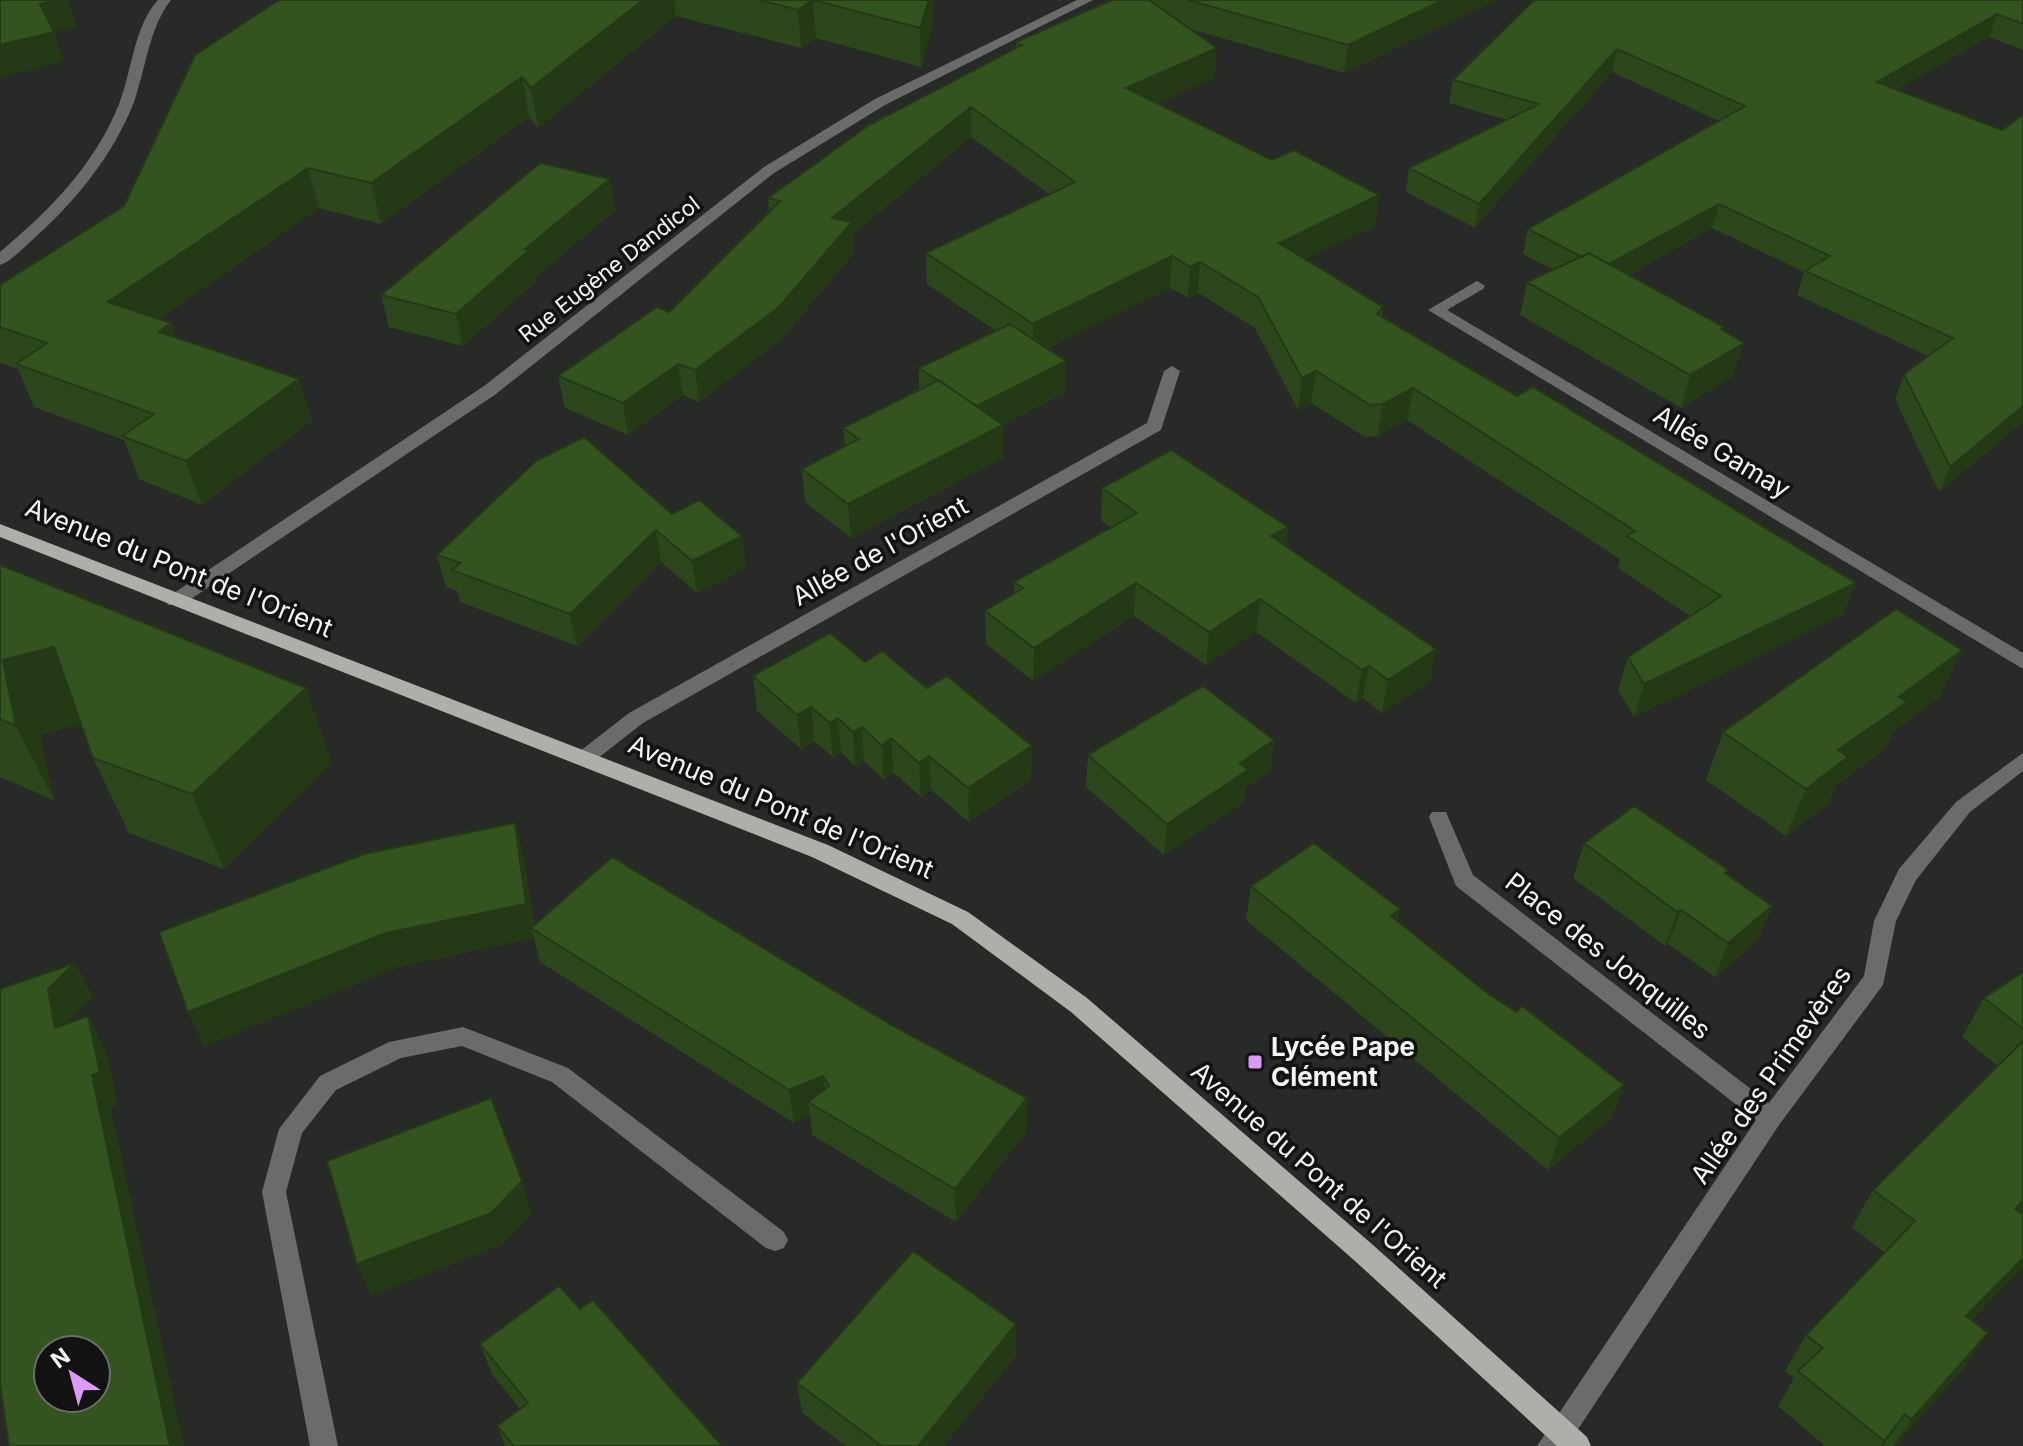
<svg xmlns="http://www.w3.org/2000/svg" width="2023" height="1446" viewBox="0 0 2023 1446" font-family="Inter,sans-serif">
<rect width="100%" height="100%" fill="#282a27"/>
<g fill="none" stroke-linecap="round" stroke-linejoin="round">
<path fill="#6b6c6a" fill-rule="evenodd" d="M 158,0 L 171,0 C 149,28 146,68 134,102 C 112,158 73,204 29,243 C 20,251 11,261 0,265 L 0,252 C 49,211 95,165 119,104 C 132,71 134,26 158,0 Z
M 1077,0 L 1093,0 L 885,105 L 774,173 L 496,394 L 182,605 L 168,605 L 166,601 L 168,597 L 484,386 L 764,167 L 875,99 Z
M 1477,281 L 1485,286 L 1483,289 L 1447,310 L 2023,653 L 2023,669 L 1428,310 Z
M 1172,366 L 1180,371 L 1161,430 L 643,723 L 593,762 L 579,762 L 576,757 L 579,752 L 629,713 L 1147,423 L 1164,371 Z
M 2023,753 L 2023,771 L 1970,812 L 1916,880 L 1896,921 L 1883,985 L 1779,1125 L 1567,1446 L 1537,1446 L 1756,1120 L 1456,886 L 1429,817 L 1432,812 L 1446,812 L 1473,875 L 1769,1103 L 1864,976 L 1874,921 L 1899,869 L 1956,802 Z
M 463,1027 L 568,1068 L 784,1232 L 788,1240 L 784,1248 L 775,1251 L 766,1248 L 552,1082 L 462,1046 L 401,1058 L 336,1090 L 302,1133 L 286,1192 L 338,1446 L 310,1446 L 262,1192 L 279,1129 L 320,1076 L 389,1042 Z"/>
<path fill="#adafab" fill-rule="evenodd" d="M 0,524 L 828,845 L 968,912 L 1087,998 L 1373,1245 L 1587,1437 L 1591,1446 L 1557,1446 L 1355,1261 L 1071,1012 L 952,924 L 812,857 L 0,537 Z"/>
</g>
<path fill="#2c471b" d="M 279,0 L 935,0 L 933,2 L 933,26 L 921,67 L 816,38 L 801,48 L 676,16 L 538,128 L 529,117 L 381,224 L 319,208 L 159,319 L 171,323 L 176,338 L 299,379 L 312,421 L 202,505 L 139,479 L 124,440 L 34,407 L 18,369 L 0,363 L 0,285 L 124,206 Z
M 1112,0 L 1497,0 L 1344,73 L 1190,29 L 1215,78 L 1157,103 L 1272,160 L 1379,195 L 1375,226 L 1305,259 L 1383,307 L 1382,316 L 1517,396 L 1856,583 L 1843,615 L 1634,717 L 1618,690 L 1628,657 L 1690,616 L 1618,568 L 1620,559 L 1407,420 L 1378,436 L 1365,437 L 1311,403 L 1298,410 L 1255,328 L 1198,293 L 1188,298 L 1170,288 L 1047,349 L 1066,392 L 1003,425 L 1003,458 L 851,538 L 805,502 L 802,469 L 845,447 L 843,428 L 919,390 L 919,368 L 996,331 L 927,284 L 926,253 L 1049,194 L 971,137 L 853,234 L 854,253 L 782,339 L 699,402 L 683,395 L 628,435 L 565,408 L 558,376 L 669,312 L 769,212 L 768,198 L 1016,48 L 1016,42 Z
M 1534,0 L 2023,0 L 2023,50 L 1989,37 L 1897,89 L 2023,422 L 1939,492 L 1895,399 L 1904,374 L 1928,356 L 1797,295 L 1804,272 L 1712,228 L 1629,275 L 1723,331 L 1733,376 L 1681,408 L 1520,315 L 1527,282 L 1554,270 L 1523,254 L 1528,229 L 1719,121 L 1612,72 L 1475,228 L 1406,192 L 1409,168 L 1507,120 L 1449,103 L 1453,80 Z
M 610,179 L 615,210 L 535,278 L 535,282 L 463,346 L 389,327 L 381,295 Z
M 1102,488 L 1288,527 L 1286,546 L 1436,649 L 1430,682 L 1382,713 L 1363,698 L 1356,703 L 1256,632 L 1206,665 L 1134,616 L 1033,681 L 986,644 L 985,611 L 1014,594 L 1014,582 L 1111,528 L 1101,520 Z
M 672,514 L 742,536 L 746,568 L 697,593 L 661,562 L 577,646 L 460,602 L 457,591 L 446,587 L 437,555 Z
M 0,565 L 332,763 L 224,869 L 129,833 L 93,758 L 81,724 L 40,735 L 54,800 L 0,777 Z
M 865,662 L 1031,780 L 969,822 L 931,790 L 921,797 L 893,772 L 884,780 L 864,761 L 855,766 L 841,752 L 833,757 L 814,741 L 801,749 L 757,711 L 753,676 Z
M 1940,697 L 1892,733 L 1886,749 L 1836,785 L 1828,804 L 1786,836 L 1706,780 L 1723,732 Z
M 1274,740 L 1270,772 L 1246,787 L 1244,802 L 1164,855 L 1086,787 L 1088,755 Z
M 1584,843 L 1727,874 L 1772,906 L 1758,940 L 1715,977 L 1668,944 L 1665,946 L 1573,878 Z
M 524,857 L 534,926 L 893,1026 L 1027,1098 L 1027,1131 L 956,1222 L 812,1135 L 810,1116 L 794,1123 L 540,962 L 534,938 L 398,967 L 204,1046 L 188,1012 Z
M 1251,886 L 1400,909 L 1397,921 L 1486,992 L 1624,1085 L 1612,1118 L 1548,1170 L 1246,920 Z
M 2023,972 L 2023,1212 L 1972,1320 L 1963,1369 L 1895,1446 L 1825,1446 L 1778,1406 L 1794,1378 L 1785,1371 L 1806,1335 L 1885,1253 L 1852,1227 L 1873,1190 L 1998,1066 L 1962,1037 L 1984,998 Z
M 580,1309 L 722,1446 L 505,1446 L 497,1426 L 520,1409 L 492,1374 L 480,1344 Z
M 1016,1324 L 1016,1355 L 944,1446 L 846,1446 L 802,1413 L 797,1383 Z"/>
<path fill="#243a16" d="M 56,0 L 68,0 L 77,27 L 54,32 L 64,62 L 0,78 L 0,45 L 40,4 Z
M 643,0 L 674,0 L 676,16 L 538,128 L 531,88 Z
M 813,0 L 816,38 L 801,48 L 798,10 Z
M 907,0 L 935,0 L 933,2 L 933,26 L 921,67 L 920,28 Z
M 1443,0 L 1497,0 L 1344,73 L 1348,45 Z
M 1997,14 L 1989,37 L 1870,105 L 1877,82 Z
M 1217,48 L 1215,78 L 1125,118 L 1126,88 Z
M 1617,49 L 1612,72 L 1475,228 L 1479,204 Z
M 522,77 L 529,117 L 381,224 L 371,183 Z
M 971,107 L 971,137 L 853,234 L 854,253 L 782,339 L 699,402 L 695,370 L 832,218 Z
M 308,168 L 319,208 L 124,344 L 108,302 Z
M 610,179 L 615,210 L 535,278 L 535,282 L 463,346 L 456,314 L 525,249 Z
M 1379,195 L 1375,226 L 1275,274 L 1279,243 Z
M 1719,204 L 1712,228 L 1597,293 L 1603,268 Z
M 1172,256 L 1170,288 L 1033,356 L 1033,324 Z
M 1200,262 L 1198,293 L 1188,298 L 1190,267 Z
M 171,323 L 186,365 L 159,332 Z
M 1744,343 L 1733,376 L 1681,408 L 1690,375 Z
M 1066,361 L 1066,392 L 1003,425 L 1003,458 L 851,538 L 848,504 L 976,407 Z
M 678,364 L 683,395 L 628,435 L 623,403 Z
M 1316,371 L 1311,403 L 1298,410 L 1302,378 Z
M 299,379 L 312,421 L 202,505 L 186,461 Z
M 1413,388 L 1407,420 L 1378,436 L 1383,404 Z
M 2023,406 L 2023,422 L 1939,492 L 1950,467 Z
M 1288,527 L 1284,559 L 1271,536 Z
M 656,530 L 661,562 L 577,646 L 570,614 Z
M 742,536 L 746,568 L 697,593 L 692,561 Z
M 1136,583 L 1134,616 L 1033,681 L 1034,648 Z
M 1856,583 L 1843,615 L 1634,717 L 1644,684 Z
M 1260,599 L 1256,632 L 1206,665 L 1209,632 Z
M 54,647 L 89,722 L 40,735 L 54,800 L 16,726 L 3,660 Z
M 1436,649 L 1430,682 L 1382,713 L 1388,680 Z
M 1962,650 L 1940,697 L 1892,733 L 1886,749 L 1836,785 L 1828,804 L 1786,836 L 1806,789 L 1838,750 L 1899,697 Z
M 1369,666 L 1363,698 L 1356,703 L 1362,670 Z
M 306,688 L 332,763 L 224,869 L 192,794 Z
M 811,707 L 814,741 L 801,749 L 797,715 Z
M 838,718 L 841,752 L 833,757 L 830,723 Z
M 862,727 L 864,761 L 855,766 L 853,732 Z
M 891,738 L 893,772 L 884,780 L 882,746 Z
M 1274,740 L 1270,772 L 1246,787 L 1244,802 L 1164,855 L 1167,824 L 1240,763 Z
M 1032,746 L 1031,780 L 969,822 L 968,788 Z
M 929,756 L 931,790 L 921,797 L 919,763 Z
M 515,823 L 524,857 L 534,930 L 531,928 L 534,938 L 398,967 L 204,1046 L 188,1012 Z
M 1772,906 L 1758,940 L 1715,977 L 1728,943 Z
M 1400,909 L 1393,942 L 1391,916 Z
M 1681,910 L 1668,944 L 1665,946 L 1677,912 Z
M 75,963 L 93,997 L 67,1022 L 74,1061 L 55,1028 L 48,989 Z
M 88,1016 L 106,1050 L 118,1106 L 111,1108 L 184,1446 L 170,1446 L 92,1075 Z
M 823,1076 L 827,1109 L 808,1102 L 810,1116 L 794,1123 L 789,1090 Z
M 1624,1085 L 1612,1118 L 1548,1170 L 1559,1138 Z
M 1027,1098 L 1027,1131 L 956,1222 L 955,1189 Z
M 522,1181 L 532,1214 L 502,1245 L 371,1296 L 357,1264 Z
M 2023,1200 L 2023,1212 L 1990,1246 L 2015,1209 Z
M 2023,1258 L 2023,1268 L 1941,1352 L 1966,1316 Z
M 1016,1324 L 1016,1355 L 944,1446 L 918,1446 Z
M 1988,1333 L 1963,1369 L 1895,1446 L 1893,1446 L 1911,1420 Z
M 1905,1414 L 1883,1446 L 1880,1446 L 1884,1441 Z"/>
<path fill="#33531f" stroke="#243a16" stroke-width="2" fill-rule="evenodd" d="M 0,0 L 56,0 L 40,4 L 54,32 L 0,45 Z
M 279,0 L 643,0 L 531,88 L 522,77 L 371,183 L 308,168 L 108,302 L 171,323 L 159,332 L 299,379 L 186,461 L 122,436 L 154,414 L 16,364 L 47,343 L 0,327 L 0,285 L 124,206 L 195,55 Z
M 759,0 L 813,0 L 798,10 Z
M 813,0 L 929,0 L 920,28 Z
M 1112,0 L 1149,0 L 1217,48 L 1126,88 L 1272,160 L 1294,150 L 1379,195 L 1279,243 L 1383,307 L 1377,314 L 1517,396 L 1533,387 L 1856,583 L 1644,684 L 1628,657 L 1721,596 L 1627,536 L 1635,531 L 1413,388 L 1383,404 L 1370,405 L 1316,371 L 1302,378 L 1258,297 L 1200,262 L 1190,267 L 1172,256 L 1033,324 L 926,253 L 1075,182 L 971,107 L 832,218 L 852,222 L 779,307 L 695,370 L 678,364 L 623,403 L 558,376 L 657,307 L 669,312 L 780,201 L 768,198 L 869,125 L 1022,45 L 1016,42 Z
M 1188,0 L 1443,0 L 1348,45 Z
M 1534,0 L 2023,0 L 2023,24 L 1997,14 L 1877,82 L 2002,130 L 2023,115 L 2023,406 L 1950,467 L 1904,374 L 1953,338 L 1805,271 L 1830,256 L 1719,204 L 1609,264 L 1589,253 L 1582,257 L 1528,229 L 1745,106 L 1617,49 L 1479,204 L 1409,168 L 1539,104 L 1453,80 Z
M 540,163 L 610,179 L 525,249 L 529,250 L 456,314 L 381,295 Z
M 1589,253 L 1724,327 L 1721,329 L 1744,343 L 1690,375 L 1527,282 Z
M 1010,324 L 1066,361 L 977,406 L 919,368 Z
M 939,380 L 1003,425 L 848,504 L 802,469 L 859,439 L 843,428 Z
M 584,437 L 672,514 L 699,500 L 742,536 L 692,561 L 656,530 L 570,614 L 452,570 L 460,563 L 437,555 L 536,461 Z
M 1171,450 L 1288,527 L 1271,536 L 1436,649 L 1388,680 L 1369,666 L 1362,670 L 1260,599 L 1209,632 L 1136,583 L 1034,648 L 985,611 L 1023,588 L 1014,582 L 1137,513 L 1102,488 Z
M 0,565 L 306,688 L 192,794 L 93,758 L 54,647 L 3,660 L 16,726 L 0,719 Z
M 1896,609 L 1962,650 L 1899,697 L 1907,702 L 1838,750 L 1848,757 L 1806,789 L 1723,732 Z
M 830,633 L 865,662 L 882,651 L 927,688 L 947,676 L 1032,746 L 968,788 L 929,756 L 919,763 L 891,738 L 882,746 L 862,727 L 853,732 L 838,718 L 830,723 L 811,707 L 797,715 L 753,676 Z
M 1203,686 L 1274,740 L 1240,763 L 1248,770 L 1167,824 L 1088,755 Z
M 1634,806 L 1728,870 L 1725,873 L 1772,906 L 1728,943 L 1681,910 L 1677,912 L 1584,843 Z
M 515,823 L 526,904 L 386,933 L 188,1012 L 159,932 L 364,854 Z
M 1314,843 L 1400,909 L 1391,916 L 1486,992 L 1516,1012 L 1522,1006 L 1624,1085 L 1559,1138 L 1251,886 Z
M 612,857 L 893,1026 L 1027,1098 L 955,1189 L 808,1102 L 829,1086 L 823,1076 L 789,1090 L 531,928 Z
M 75,963 L 48,989 L 55,1028 L 88,1016 L 100,1073 L 92,1075 L 170,1446 L 9,1446 L 0,1384 L 0,989 ZM 48,1350 L 96,1350 L 96,1398 L 48,1398 Z
M 2023,972 L 2023,1029 L 1984,998 Z
M 2023,1041 L 2023,1200 L 2015,1209 L 2023,1215 L 2023,1258 L 1966,1316 L 1988,1333 L 1911,1420 L 1905,1414 L 1884,1441 L 1798,1371 L 1823,1348 L 1806,1335 L 1915,1221 L 1873,1190 Z
M 491,1098 L 522,1181 L 491,1213 L 357,1264 L 327,1161 Z
M 913,1251 L 1016,1324 L 918,1446 L 882,1446 L 797,1383 Z
M 559,1286 L 580,1309 L 593,1300 L 722,1446 L 514,1446 L 497,1426 L 528,1403 L 480,1344 Z"/>
<rect fill="#da9af6" stroke="#111211" stroke-width="3" x="1247" y="1054" width="16" height="16" rx="4"/>
<g text-anchor="middle" stroke-width="7" stroke-linejoin="round" paint-order="stroke">
<g font-size="22" fill="#f3f5f3" stroke="#111211">
<text transform="translate(609 269) rotate(-38)" y="8">Rue Eugène Dandicol</text>
</g>
<g font-size="26" fill="#f3f5f3" stroke="#111211">
<text transform="translate(1722 452) rotate(31)" y="9">Allée Gamay</text>
<text transform="translate(880 551) rotate(-29)" y="9">Allée de l'Orient</text>
<text transform="translate(179 568) rotate(22)" y="9">Avenue du Pont de l'Orient</text>
<text transform="translate(781 807) rotate(23)" y="9">Avenue du Pont de l'Orient</text>
<text transform="translate(1608 956) rotate(38)" y="9">Place des Jonquilles</text>
<text transform="translate(1771 1075) rotate(-55)" y="9">Allée des Primevères</text>
<text transform="translate(1319 1175) rotate(41)" y="9">Avenue du Pont de l'Orient</text>
</g>
<g font-size="26" font-weight="bold" fill="#f3f5f3" stroke="#111211" text-anchor="start">
<text x="1271" y="1056">Lycée Pape<tspan x="1271" dy="30">Clément</tspan></text>
</g>
</g>
<g transform="translate(72 1374) rotate(324)"><circle r="38" fill="#111211" stroke="#6b6d6b" stroke-width="2"/>
<path d="M0-6L14 30L0 20L-14 30Z" fill="#da9af6"/>
<text y="-12" font-size="22" font-weight="bold" text-anchor="middle" fill="#f3f5f3">N</text>
</g>
</svg>
